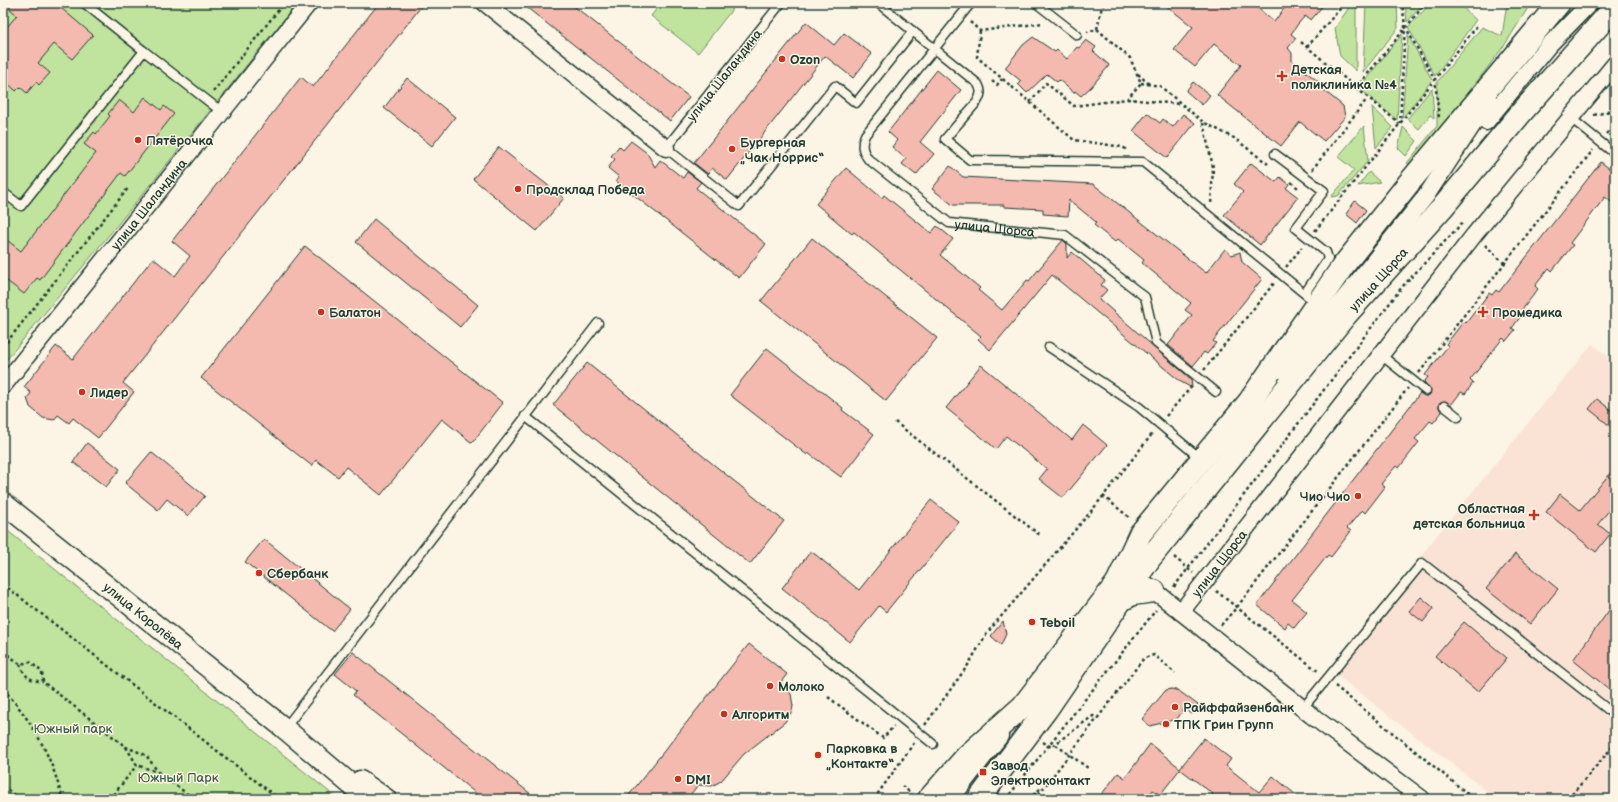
<svg xmlns="http://www.w3.org/2000/svg" width="1618" height="802" viewBox="0 0 1618 802" font-family="'Balsamiq Sans',sans-serif">
<rect width="100%" height="100%" fill="#fcf5e5"/>
<filter id="ink" filterUnits="userSpaceOnUse"><feTurbulence type="fractalNoise" baseFrequency=".025" numOctaves="2"/><feDisplacementMap in="SourceGraphic" scale="8" xChannelSelector="R" yChannelSelector="G"/><feConvolveMatrix kernelMatrix="1 2 1 2 8 2 1 2 1" color-interpolation-filters="sRGB"/></filter>
<g filter="url(#ink)">
<path fill="#fae3d5" d="M 1592,344 L 1615,361 L 1615,799 L 1497,799 L 1329,669 Z"/>
<path fill="#c0e39d" stroke="#709068" d="M 3,3 L 297,3 L 141,196 L 3,364 Z
M 661,3 L 737,3 L 698,53 L 651,16 Z
M 1352,3 L 1356,3 L 1356,71 L 1340,56 L 1335,28 Z
M 1366,3 L 1397,3 L 1398,28 L 1363,72 Z
M 1405,3 L 1424,3 L 1407,22 Z
M 1431,3 L 1458,3 L 1476,20 L 1435,76 L 1408,27 Z
M 1507,3 L 1531,3 L 1506,43 L 1413,167 L 1407,163 L 1437,126 L 1437,82 L 1482,27 L 1502,36 Z
M 1402,34 L 1397,120 L 1359,88 Z
M 1408,35 L 1432,80 L 1402,119 Z
M 1432,88 L 1434,118 L 1430,115 L 1419,129 L 1407,119 Z
M 1372,107 L 1393,127 L 1376,148 Z
M 1364,126 L 1368,161 L 1338,196 L 1331,197 L 1354,170 L 1338,157 Z
M 1403,127 L 1417,141 L 1406,156 L 1398,148 Z
M 1369,172 L 1380,182 L 1358,186 Z
M 3,527 L 338,799 L 3,799 Z"/>
<path fill="#f4b9af" stroke="#1f3d34" d="M 3,3 L 55,3 L 93,35 L 72,59 L 54,44 L 38,63 L 50,73 L 39,85 L 36,82 L 27,93 L 20,87 L 16,91 L 3,79 L 3,32 L 17,15 Z
M 379,3 L 424,3 L 123,383 L 134,392 L 98,438 L 73,418 L 69,423 L 58,415 L 54,420 L 43,418 L 30,407 L 27,398 L 31,393 L 24,387 L 56,346 L 73,359 L 153,258 L 175,276 L 190,256 L 172,241 L 301,77 L 313,87 Z
M 521,3 L 570,3 L 689,97 L 670,121 Z
M 1163,3 L 1258,3 L 1259,9 L 1274,22 L 1288,3 L 1325,3 L 1311,20 L 1305,16 L 1298,24 L 1291,34 L 1296,38 L 1288,48 L 1292,53 L 1292,61 L 1323,85 L 1321,88 L 1343,106 L 1345,117 L 1324,141 L 1300,122 L 1281,146 L 1217,95 L 1241,65 L 1214,44 L 1195,67 L 1174,50 L 1193,27 Z
M 806,22 L 834,45 L 844,33 L 872,54 L 853,78 L 825,56 L 727,180 L 712,168 L 708,174 L 694,163 Z
M 1033,37 L 1055,52 L 1057,50 L 1067,59 L 1077,47 L 1079,48 L 1086,40 L 1096,47 L 1093,51 L 1109,65 L 1108,67 L 1091,87 L 1081,96 L 1075,91 L 1074,93 L 1059,80 L 1057,82 L 1047,74 L 1027,93 L 1018,84 L 1021,81 L 1005,68 L 1023,45 Z
M 937,70 L 961,90 L 920,142 L 934,154 L 916,175 L 902,164 L 906,159 L 892,147 L 897,140 L 888,132 Z
M 407,78 L 455,117 L 432,146 L 384,108 Z
M 1193,82 L 1210,95 L 1202,105 L 1186,91 Z
M 145,97 L 161,110 L 164,106 L 174,114 L 125,176 L 121,173 L 40,280 L 37,278 L 24,294 L 3,278 L 3,237 L 21,251 L 96,153 L 84,144 L 94,132 L 96,134 L 110,116 L 108,114 L 119,100 L 134,112 Z
M 1147,113 L 1160,123 L 1163,119 L 1173,127 L 1183,114 L 1195,123 L 1167,158 L 1133,131 Z
M 631,141 L 647,153 L 655,167 L 660,160 L 683,178 L 687,172 L 701,182 L 696,188 L 766,244 L 739,278 L 616,181 L 619,177 L 608,168 L 615,159 L 611,156 L 619,146 L 623,150 Z
M 499,147 L 564,198 L 537,231 L 473,179 Z
M 1601,162 L 1615,173 L 1615,205 L 1605,197 L 1570,243 L 1573,245 L 1552,271 L 1549,268 L 1535,286 L 1538,289 L 1522,310 L 1524,312 L 1512,328 L 1515,330 L 1506,341 L 1503,338 L 1470,380 L 1473,383 L 1465,394 L 1461,392 L 1451,405 L 1445,401 L 1439,403 L 1439,408 L 1442,412 L 1433,423 L 1430,421 L 1415,439 L 1419,442 L 1399,468 L 1396,466 L 1381,484 L 1385,487 L 1365,513 L 1362,510 L 1347,528 L 1351,531 L 1331,557 L 1328,555 L 1292,600 L 1307,612 L 1294,628 L 1288,623 L 1285,628 L 1257,605 L 1420,393 L 1426,396 L 1430,394 L 1431,389 L 1424,382 L 1428,377 L 1425,375 L 1448,346 L 1446,344 L 1464,321 L 1466,323 L 1489,293 L 1492,295 L 1496,290 L 1499,292 Z
M 1251,163 L 1276,182 L 1280,177 L 1289,184 L 1286,188 L 1298,197 L 1260,245 L 1224,215 L 1243,192 L 1234,184 Z
M 950,166 L 963,177 L 1093,184 L 1206,273 L 1225,249 L 1232,255 L 1240,252 L 1242,262 L 1262,279 L 1213,341 L 1216,343 L 1207,354 L 1204,352 L 1193,366 L 1168,345 L 1192,315 L 1185,310 L 1191,303 L 1142,263 L 1144,260 L 1118,239 L 1115,242 L 1094,225 L 1096,222 L 1069,200 L 1068,216 L 1043,214 L 1043,209 L 1004,207 L 1004,205 L 953,205 L 932,189 Z
M 846,168 L 882,198 L 884,195 L 931,233 L 937,226 L 953,239 L 940,255 L 980,288 L 978,290 L 1002,310 L 1027,280 L 1029,281 L 1063,240 L 1067,244 L 1067,258 L 1072,252 L 1105,280 L 1101,285 L 1107,290 L 1099,299 L 1191,379 L 1192,388 L 1181,382 L 1052,275 L 990,350 L 978,339 L 981,336 L 854,232 L 852,234 L 816,204 Z
M 1355,201 L 1366,210 L 1357,223 L 1346,214 Z
M 374,219 L 478,305 L 460,327 L 356,242 Z
M 812,238 L 937,338 L 886,401 L 761,301 Z
M 305,246 L 503,403 L 472,443 L 442,419 L 381,495 L 346,467 L 338,477 L 316,460 L 312,466 L 201,378 Z
M 767,348 L 843,408 L 842,410 L 874,434 L 841,477 L 808,453 L 807,455 L 730,395 Z
M 587,363 L 784,521 L 750,564 L 553,405 Z
M 981,365 L 1072,440 L 1083,425 L 1107,445 L 1063,498 L 1039,479 L 1047,469 L 1006,436 L 996,449 L 946,408 Z
M 1597,399 L 1615,413 L 1615,430 L 1589,409 Z
M 87,443 L 120,469 L 106,487 L 73,462 Z
M 151,452 L 205,496 L 188,516 L 167,499 L 158,510 L 125,483 Z
M 1615,467 L 1615,503 L 1598,524 L 1610,534 L 1596,552 L 1546,512 L 1560,494 L 1580,510 Z
M 931,500 L 959,522 L 886,612 L 879,606 L 850,642 L 782,588 L 811,551 L 859,590 Z
M 264,539 L 350,609 L 332,631 L 245,562 Z
M 1515,554 L 1558,589 L 1530,624 L 1486,589 Z
M 1421,597 L 1434,608 L 1423,622 L 1409,611 Z
M 1615,602 L 1615,694 L 1573,660 Z
M 1003,621 L 1006,634 L 1001,645 L 991,636 Z
M 1464,622 L 1507,658 L 1478,692 L 1435,656 Z
M 749,644 L 787,674 L 781,682 L 791,694 L 793,706 L 792,711 L 785,722 L 744,754 L 721,781 L 712,786 L 698,785 L 687,799 L 626,799 Z
M 353,652 L 374,669 L 537,799 L 483,799 L 353,695 L 356,691 L 335,674 Z
M 1172,689 L 1179,691 L 1198,705 L 1192,714 L 1184,709 L 1177,719 L 1150,726 L 1142,719 L 1166,690 Z
M 1204,738 L 1231,759 L 1226,766 L 1259,792 L 1273,776 L 1301,799 L 1209,799 L 1213,794 L 1180,769 L 1160,795 L 1153,790 L 1146,799 L 1098,799 L 1118,773 L 1125,778 L 1150,744 L 1180,768 Z"/>
<g fill="none" stroke-linecap="round" stroke-linejoin="round">
<g stroke="#1f3d34" stroke-width="11">
<g id="service">
<path d="M 781,3 L 666,148 L 739,206 L 835,86 L 856,103 L 913,31"/>
<path d="M 878,3 L 978,84 C 982,91 981,95 977,102 L 945,139 L 970,160 L 1143,162 L 1316,303"/>
<path id="s1" d="M 971,3 L 865,135 C 861,145 862,150 868,159 L 949,223 L 1065,235 L 1145,297 L 1156,343 L 1216,392"/>
<path d="M 1036,3 L 1077,35"/>
<path d="M 144,51 L 222,112"/>
<path d="M 1572,119 L 1615,154"/>
<path d="M 1275,154 L 1324,191 L 1296,228 L 1326,252 L 1328,259 L 1305,293"/>
<path d="M 3,192 L 21,206 L 144,51 L 84,3"/>
<path d="M 1049,347 L 1139,407 L 1201,459"/>
<path d="M 1381,355 L 1426,391"/>
<path d="M 1444,406 L 1458,417"/>
<path d="M 525,416 L 933,744"/>
<path d="M 1303,708 L 1422,563 L 1615,715"/>
<path d="M 285,728 L 598,323"/>
</g>
</g>
<g stroke="#1f3d34" stroke-width="19">
<g id="minor">
<path d="M 485,3 L 666,148"/>
<path d="M 1486,122 L 1549,45 L 1590,3"/>
<path d="M 1280,370 L 1318,331 L 1426,196 L 1489,100"/>
<path id="s2" d="M 3,386 L 309,3"/>
<path d="M 1146,584 L 1311,715 L 1422,799"/>
<path id="s3" d="M 1181,612 L 1474,235 L 1615,64"/>
<path d="M 951,799 L 1000,736"/>
</g>
</g>
<g stroke="#1f3d34" stroke-width="23">
<g id="tertiary">
<path id="s4" d="M 3,503 L 284,728 L 368,799"/>
<path d="M 360,781 L 386,799"/>
</g>
</g>
<g stroke="#1f3d34" stroke-width="25">
<g id="secondary">
<path d="M 1118,581 L 1140,534 L 1249,402 L 1343,266 L 1408,184 L 1559,3"/>
<path d="M 1121,600 L 1133,594 L 1154,591"/>
<path d="M 929,799 L 967,756 L 1023,706 L 1117,583"/>
<path id="s5" d="M 979,799 L 1046,710 L 1150,558 L 1344,317 L 1442,208 L 1521,113 L 1615,7"/>
</g>
</g>
<path stroke="#1f3d34" stroke-width="2.5" stroke-dasharray="3 3" stroke-linecap="butt" d="M 970,22 L 980,31 L 1043,23
M 1405,26 L 1435,80 L 1439,118
M 1097,29 L 1102,6 L 1105,3
M 980,31 L 977,57 L 1074,140 L 1123,147 L 1127,150
M 1301,42 L 1400,124
M 1307,47 L 1345,3
M 1138,74 L 1149,84
M 992,81 L 997,85 L 1002,79
M 1141,83 L 1160,86 L 1203,122 L 1234,138 L 1268,164
M 1356,88 L 1426,3
M 213,92 L 284,3
M 1127,99 L 1180,104
M 1030,102 L 1046,83 L 1074,106 L 1127,99 L 1141,83 L 1130,58 L 1097,29 L 1087,32
M 1607,112 L 1615,104
M 1594,115 L 1615,110
M 1203,123 L 1213,167 L 1211,205
M 1400,124 L 1405,26 L 1402,3
M 1606,134 L 1615,124
M 1312,170 L 1367,99
M 1291,182 L 1298,188 L 1299,186
M 1315,231 L 1477,26
M 1485,245 L 1504,263
M 1286,267 L 1302,247
M 3,347 L 129,187
M 1204,370 L 1275,282
M 1419,373 L 1593,150
M 1166,416 L 1193,385
M 895,422 L 1041,536
M 1103,496 L 1130,518
M 1174,557 L 1193,573
M 3,584 L 279,799
M 1174,587 L 1402,287 L 1464,221
M 1216,591 L 1319,672
M 1221,625 L 1237,607 L 1408,388
M 3,651 L 20,664 L 30,662 L 42,672 L 43,682 L 126,747 L 146,755 L 158,772 L 194,799
M 20,664 C 25,677 29,680 43,682
M 1335,686 L 1474,799
M 3,689 C 32,720 53,758 62,799
M 828,697 L 883,738 L 894,726
M 925,725 L 968,665 L 987,633 L 1093,509 L 1153,433
M 1043,742 L 1051,747 L 1093,716 L 1098,718
M 1056,745 L 1088,768
M 126,747 L 137,765 L 157,772
M 3,786 L 19,799
M 902,786 L 912,794
M 110,799 L 137,765
M 874,799 L 914,743
M 1006,799 L 1156,610
M 1029,799 L 1041,788
M 1035,799 L 1144,658 L 1154,655 L 1175,673
M 1568,799 L 1615,744"/>
<use href="#service" stroke="#fcf5e5" stroke-width="8"/>
<use href="#minor" stroke="#fcf5e5" stroke-width="16"/>
<use href="#tertiary" stroke="#fcf5e5" stroke-width="20"/>
<use href="#secondary" stroke="#fcf5e5" stroke-width="22"/>
</g>
</g>
<g fill="#c8321e" stroke="#fcf5e5" stroke-width="1.5">
<circle cx="782" cy="59" r="4"/>
<path d="M1280 70h4v4h4v4h-4v4h-4v-4h-4v-4h4z"/>
<circle cx="138" cy="140" r="4"/>
<circle cx="732" cy="149" r="4"/>
<circle cx="518" cy="189" r="4"/>
<circle cx="321" cy="312" r="4"/>
<path d="M1481 306h4v4h4v4h-4v4h-4v-4h-4v-4h4z"/>
<circle cx="82" cy="392" r="4"/>
<circle cx="1358" cy="496" r="4"/>
<path d="M1532 509h4v4h4v4h-4v4h-4v-4h-4v-4h4z"/>
<circle cx="259" cy="573" r="4"/>
<circle cx="1032" cy="622" r="4"/>
<circle cx="770" cy="686" r="4"/>
<circle cx="1175" cy="707" r="4"/>
<circle cx="724" cy="714" r="4"/>
<circle cx="1166" cy="724" r="4"/>
<circle cx="818" cy="755" r="4"/>
<rect x="979" y="768" width="8" height="8" rx="2"/>
<circle cx="678" cy="779" r="4"/>
</g>
<g text-anchor="middle" stroke-width="3" stroke-linejoin="round" paint-order="stroke">
<g font-size="13" font-weight="bold" fill="#1f3d34" stroke="#fcf5e5" text-anchor="start">
<text x="790" y="64">Ozon</text>
<text x="1291" y="74">Детская<tspan x="1291" dy="15">поликлиника №4</tspan></text>
<text x="146" y="145">Пятёрочка</text>
<text x="740" y="147">Бургерная<tspan x="740" dy="15">„Чак Норрис“</tspan></text>
<text x="526" y="194">Продсклад Победа</text>
<text x="329" y="317">Балатон</text>
<text x="1492" y="317">Промедика</text>
<text x="90" y="397">Лидер</text>
<text x="1350" y="501" text-anchor="end">Чио Чио</text>
<text x="1525" y="513" text-anchor="end">Областная<tspan x="1525" dy="15">детская больница</tspan></text>
<text x="267" y="578">Сбербанк</text>
<text x="1040" y="627">Teboil</text>
<text x="778" y="691">Молоко</text>
<text x="1183" y="712">Райффайзенбанк</text>
<text x="732" y="719">Алгоритм</text>
<text x="1174" y="729">ТПК Грин Групп</text>
<text x="826" y="753">Парковка в<tspan x="826" dy="15">„Контакте“</tspan></text>
<text x="991" y="770">Завод<tspan x="991" dy="15">Электроконтакт</tspan></text>
<text x="686" y="784">DMI</text>
</g>
<g font-size="13" fill="#1f3d34" stroke="#fcf5e5">
<text transform="translate(724 75) rotate(-52)" y="5">улица Шаландина</text>
<text dy="5" stroke="none"><textPath href="#s2" startOffset="233">улица Шаландина</textPath></text>
<text dy="5" stroke="none"><textPath href="#s1" startOffset="344">улица Щорса</textPath></text>
<text dy="5" stroke="none"><textPath href="#s5" startOffset="656">улица Щорса</textPath></text>
<text dy="5" stroke="none"><textPath href="#s3" startOffset="62">улица Щорса</textPath></text>
<text dy="5" stroke="none"><textPath href="#s4" startOffset="180">улица Королёва</textPath></text>
</g>
<g font-size="13" fill="#3f5e49" stroke="#fcf5e5">
<text x="73" y="733">Южный парк</text>
<text x="178" y="782">Южный Парк</text>
</g>
</g>
<rect width="1618" height="802" fill="none" stroke="#fcf5e5" stroke-width="16"/>
<rect x="8" y="8" width="1602" height="786" fill="none" stroke="#1f3d34" stroke-width="1.5" filter="url(#ink)"/>
</svg>
